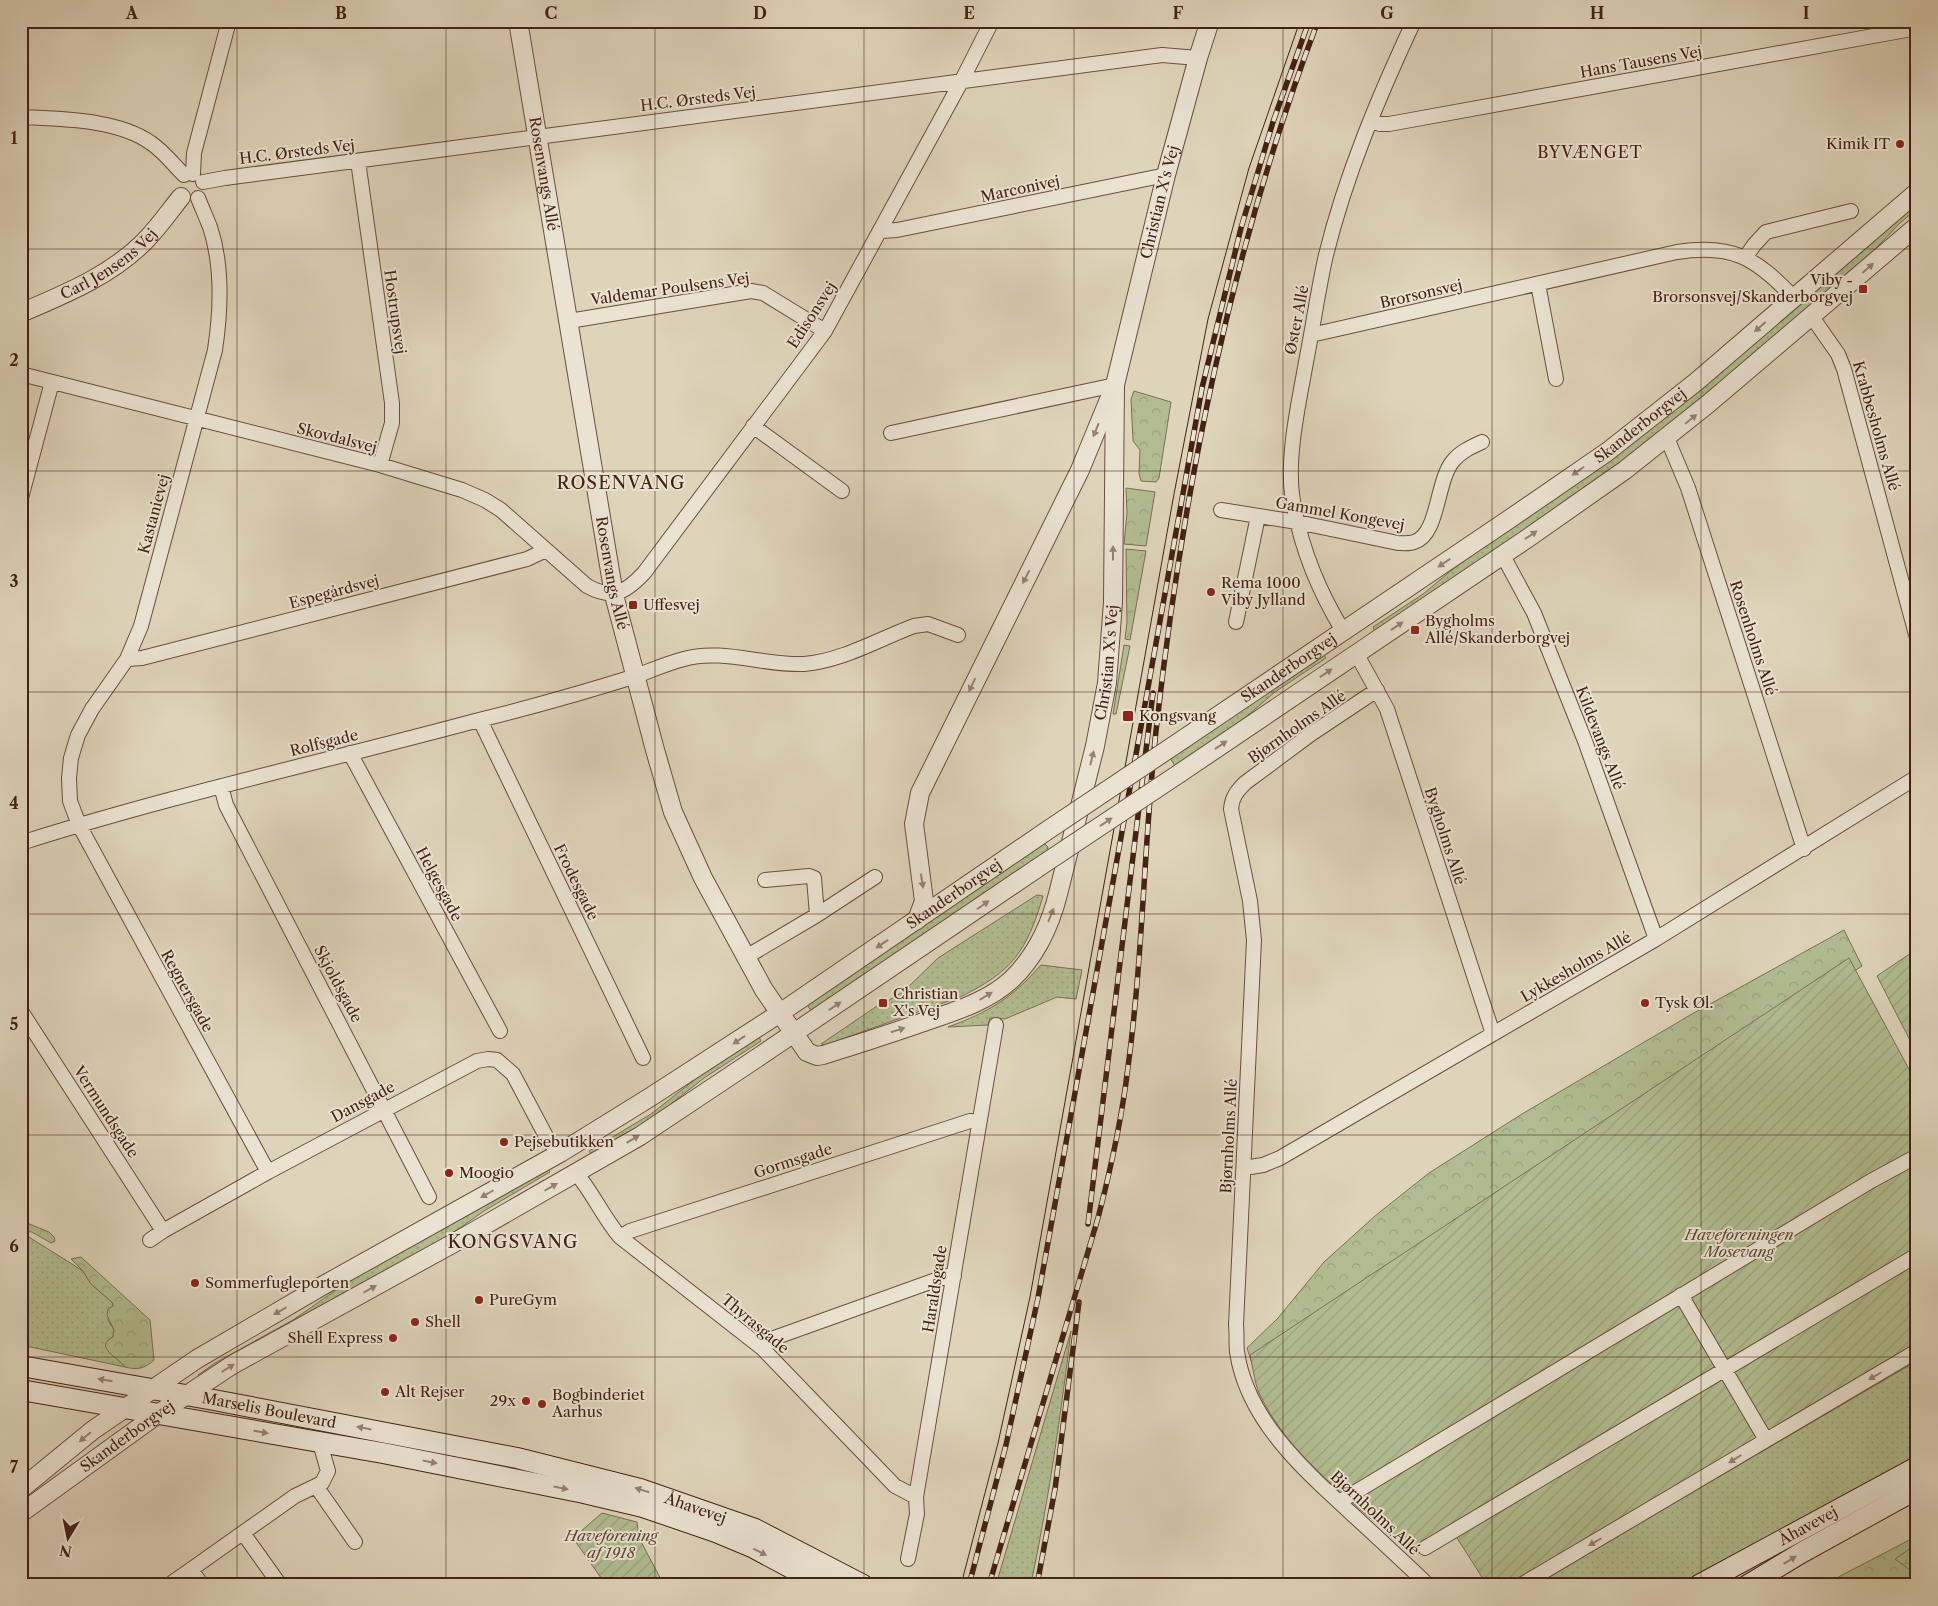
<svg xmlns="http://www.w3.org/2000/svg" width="1938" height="1606" viewBox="0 0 1938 1606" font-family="'Libre Caslon Text',serif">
<defs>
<pattern id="grass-dots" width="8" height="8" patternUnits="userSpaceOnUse" patternTransform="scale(1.25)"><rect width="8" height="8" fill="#b1bd90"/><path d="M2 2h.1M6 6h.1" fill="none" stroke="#99a27b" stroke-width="1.8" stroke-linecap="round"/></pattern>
<pattern id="forest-crowns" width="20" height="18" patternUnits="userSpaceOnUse" patternTransform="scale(1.25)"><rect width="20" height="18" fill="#b1bd90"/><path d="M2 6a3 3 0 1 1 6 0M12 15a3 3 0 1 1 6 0" fill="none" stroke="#99a27b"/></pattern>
<pattern id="wetland-marsh" width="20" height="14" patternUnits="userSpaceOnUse" patternTransform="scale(1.25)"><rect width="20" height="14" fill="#b1bd90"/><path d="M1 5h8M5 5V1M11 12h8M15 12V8" fill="none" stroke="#99a27b"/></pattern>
<pattern id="garden-furrows" width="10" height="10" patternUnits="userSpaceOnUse" patternTransform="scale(1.25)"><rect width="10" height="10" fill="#b1bd90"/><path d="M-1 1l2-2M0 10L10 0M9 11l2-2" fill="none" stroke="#99a27b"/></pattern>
</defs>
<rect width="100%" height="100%" fill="#ded4ba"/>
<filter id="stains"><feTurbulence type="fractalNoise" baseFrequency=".004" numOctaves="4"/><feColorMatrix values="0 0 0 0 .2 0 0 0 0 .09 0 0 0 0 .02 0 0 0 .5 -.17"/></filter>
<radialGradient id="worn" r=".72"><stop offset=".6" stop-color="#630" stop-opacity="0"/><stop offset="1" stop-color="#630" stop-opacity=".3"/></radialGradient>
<path fill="url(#grass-dots)" stroke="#7a7052" d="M 1917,202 L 1917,209 L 1900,223 L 1861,264 L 1736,371 L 1619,465 L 1375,632 L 1373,627 L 1423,594 L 1470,555 Z
M 1323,654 L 1326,658 L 1275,692 L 1233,728 L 1175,766 L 1170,758 Z
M 1045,844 L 1048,847 L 1046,854 L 823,1005 L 811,1011 L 807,1004 L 1041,845 Z
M 1037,895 L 1043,896 C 1027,951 1012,972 960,997 L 825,1045 L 821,1044 L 877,1006 L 881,1007 L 888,1004 L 889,1000 L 903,992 L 938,958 Z
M 1041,965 L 1082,970 L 1076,999 L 1057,997 L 1005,1019 L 990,1018 L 988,1025 L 948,1027 C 989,1012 1012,998 1041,965 Z
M 759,1037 L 761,1041 L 704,1078 L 657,1115 L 592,1155 L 589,1151 L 651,1114 L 702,1074 Z
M 548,1169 L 550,1172 L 484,1211 L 441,1241 L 203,1376 L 198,1375 L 215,1363 L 293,1320 L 349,1281 Z
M 24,1234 L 83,1271 L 91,1284 L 113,1303 L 108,1320 L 114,1330 L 113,1337 C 94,1347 119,1358 125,1367 L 21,1345 L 21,1235 Z
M 1071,1331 C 1061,1414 1049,1497 1032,1579 L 1030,1579 L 1028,1585 L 996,1585 Z
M 1917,1361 L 1917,1458 L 1681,1585 L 1533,1585 Z"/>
<path fill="url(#forest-crowns)" stroke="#7a7052" d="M 1134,391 L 1171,402 L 1159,478 L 1156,482 L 1141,481 L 1139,473 L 1140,450 L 1133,441 L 1131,399 Z
M 1126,488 L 1155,492 L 1146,546 L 1124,544 L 1127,513 Z
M 1126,549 L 1146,551 L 1130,640 L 1125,639 L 1127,622 Z
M 1124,645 L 1130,646 L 1116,714 L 1113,714 Z
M 1844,930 L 1862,966 L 1254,1370 L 1247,1348 L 1278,1318 L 1324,1262 L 1375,1216 L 1429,1173 L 1522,1114 L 1692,1014 Z
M 21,1211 L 27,1223 L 49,1232 L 54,1237 L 55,1241 L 51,1243 L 32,1232 L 21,1231 Z
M 81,1257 L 150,1320 L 154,1360 C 144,1369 137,1370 125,1367 C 119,1358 93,1347 113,1337 L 114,1330 L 107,1315 L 108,1309 L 113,1306 L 113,1303 L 91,1284 L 83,1271 L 71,1259 Z
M 1917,1536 L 1917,1585 L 1823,1585 Z"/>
<path fill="url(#wetland-marsh)" stroke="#7a7052" d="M 1917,1544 L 1917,1575 L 1895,1559 Z"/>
<path fill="url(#garden-furrows)" stroke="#7a7052" d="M 1917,949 L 1917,1054 L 1877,976 Z
M 1849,958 L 1917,1084 L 1917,1345 L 1510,1585 L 1487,1585 L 1450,1527 L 1414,1548 L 1406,1549 C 1355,1503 1289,1457 1259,1393 C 1254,1381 1253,1367 1250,1355 Z
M 602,1513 L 637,1522 L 639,1538 L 664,1585 L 606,1585 L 573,1538 Z"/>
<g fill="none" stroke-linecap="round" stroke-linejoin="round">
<g stroke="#6a4e3d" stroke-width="16">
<path id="minor" d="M 21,117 C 61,119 118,119 151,143 C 163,151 174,165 184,175
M 1371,120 L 1380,124 L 1389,124 L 1917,28
M 358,161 L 392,403 L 392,423 L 380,465
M 193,174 L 194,153 L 229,21
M 203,182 L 225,178 L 1162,55 L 1198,58
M 198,198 C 202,208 206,217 210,227 C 223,266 221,310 215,350 L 141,626 L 127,659 L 92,709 L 78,735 L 71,758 L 69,778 L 70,801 L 79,825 L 268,1172
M 881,231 L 897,230 L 1166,175
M 1745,258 L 1754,245 L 1766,232 L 1851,211
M 1538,284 L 1556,379
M 1812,317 L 1838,354 L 1844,369 L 1917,638
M 569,321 L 751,291 L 763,293 L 825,331
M 1311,335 L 1677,252 C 1732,243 1756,258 1794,298
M 21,374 L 380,465 L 462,490 L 485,500 L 501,510 L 587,586 C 613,600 625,593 644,573 L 825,331 L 961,82 L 992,21
M 753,426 L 842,491
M 891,433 L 1115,385
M 1667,438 L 1688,488 L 1804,849
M 21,498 L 52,382
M 1221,510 L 1297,522 L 1398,543 C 1403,543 1409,544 1414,542 C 1439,535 1436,481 1453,461 C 1460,452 1471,447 1482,442
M 1502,554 L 1534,613 L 1585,741 L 1656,939
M 1236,622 L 1258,516
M 1343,631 C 1317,588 1299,544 1292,494 C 1287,454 1299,402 1306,362 C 1313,327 1318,290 1326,255 C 1346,174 1379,96 1414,21
M 1356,653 L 1387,709 L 1493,1034
M 127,659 L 142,658 L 527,559 L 546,550
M 1377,690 L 1311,734 L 1245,783 C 1237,791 1232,797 1231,809 L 1250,901 L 1254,940 L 1236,1325 C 1237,1334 1236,1343 1237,1352 C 1247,1420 1304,1470 1352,1514 C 1377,1537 1403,1561 1428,1585
M 480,720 L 643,1058
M 350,753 L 500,1031
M 221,786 L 226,805 L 429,1197
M 21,843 C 172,795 327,761 479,720 C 532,707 585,692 636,676 C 652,670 668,663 684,659 C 721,648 766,666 804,664 C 842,661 879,639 914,626 L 928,624 L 958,635
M 765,880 L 809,876 L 814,878 L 817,915
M 746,957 L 817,915 L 875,877
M 21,1011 L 163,1231
M 1244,1168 L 1263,1165 L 1280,1158 L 1656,939 L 1917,777
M 576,1173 C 593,1193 603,1217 620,1237 L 762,1348 L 895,1486 L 916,1497
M 620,1237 L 630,1231 L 970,1121 L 978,1122
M 150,1240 L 163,1231 L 268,1172 L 477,1061 L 488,1059 L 497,1060 L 513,1074 L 548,1140 L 560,1153
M 1681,1295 L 1766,1440
M 762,1348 L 774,1338 L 947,1276 L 954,1276
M 316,1486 L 355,1542
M 1339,1502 L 1871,1181 L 1917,1156
M 243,1533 L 280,1585
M 1425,1548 L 1917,1255
M 908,1559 L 917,1514 L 916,1497 L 996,1025
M 191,1570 L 202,1585
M 169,1585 L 295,1496 L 322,1483 L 328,1471 L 320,1443
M 1521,1585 L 1917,1351"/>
</g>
<g stroke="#6a4e3d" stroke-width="20">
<g id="tertiary">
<path id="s1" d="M 518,21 L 614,595 L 655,750 L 673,812 L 703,878 L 764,990 L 807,1052 L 817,1056 L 823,1055 C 855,1045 886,1035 918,1024 C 949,1013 986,1003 1011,980 C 1035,957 1050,926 1058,894 L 1095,746 L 1107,683 L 1113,602 L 1115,385"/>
<path id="s2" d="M 21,313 C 65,294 110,276 144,242 C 158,228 169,212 181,197"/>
<path id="s3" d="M 1185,738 L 1511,518 L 1607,452 L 1696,382 L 1917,192"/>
<path d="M 1180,773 L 1528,538 L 1625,470 L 1708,404 L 1917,226"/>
<path id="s4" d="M 917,920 L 924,901 L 914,824 L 920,793 L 1080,470 L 1115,385 L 1166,175 L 1198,58 L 1210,21"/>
<path id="s5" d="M 21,1489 L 93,1430 L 197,1359 L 322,1286 L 560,1153 L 652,1096 L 780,1013 L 1045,832"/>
<path id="s6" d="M 21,1513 L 158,1414 L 232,1365 L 452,1244 L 640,1136 L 760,1056 L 1036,869"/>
</g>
</g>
<g stroke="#432213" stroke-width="22">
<g id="secondary">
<path id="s7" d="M 21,1366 L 214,1400 L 517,1458 L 640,1489 L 755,1529 L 863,1585"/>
<path d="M 21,1390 L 383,1453 L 584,1493 L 643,1507 L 716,1532 L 752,1547 L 823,1585"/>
<path id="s8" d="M 1699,1585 L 1917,1467"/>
<path d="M 1748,1585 L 1801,1553 L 1917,1489"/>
</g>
</g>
<use href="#minor" stroke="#eae3d2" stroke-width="14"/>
<use href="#tertiary" stroke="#eae3d2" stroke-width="18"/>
<use href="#secondary" stroke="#eae3d2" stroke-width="20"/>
<path stroke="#432213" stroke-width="1" d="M 961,1585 L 998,1443 L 1030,1297 L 1174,494 L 1208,319 L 1249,168 L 1300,21"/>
<g stroke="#432213" stroke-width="5.5">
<path id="rail" d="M 1088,1224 L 1153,693
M 969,1585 L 1006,1445 L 1038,1298 L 1202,388 L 1241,228 L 1273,122 L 1309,21
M 989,1585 L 1098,1218 C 1111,1168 1122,1118 1128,1067 C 1143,956 1144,843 1156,731 C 1183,488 1231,250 1318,21
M 1037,1585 L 1055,1489 L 1079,1302"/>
</g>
<use href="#rail" stroke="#eae3d2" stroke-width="4" stroke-dasharray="11" stroke-linecap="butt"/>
<g stroke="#6a4e3d" stroke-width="20" stroke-linecap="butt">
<path id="tertiary-bridge" d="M 1045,832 L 1185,738
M 1036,869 L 1180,773"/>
</g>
<use href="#tertiary-bridge" stroke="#eae3d2" stroke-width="18"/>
</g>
<defs><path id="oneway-solid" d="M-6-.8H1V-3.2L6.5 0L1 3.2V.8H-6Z" transform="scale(1.25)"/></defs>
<g fill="#968272">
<use href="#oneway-solid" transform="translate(1868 268) rotate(-41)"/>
<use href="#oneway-solid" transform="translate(1760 327) rotate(139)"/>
<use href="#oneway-solid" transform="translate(1691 419) rotate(-39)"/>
<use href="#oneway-solid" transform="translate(1096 430) rotate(112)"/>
<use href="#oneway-solid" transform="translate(1578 471) rotate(145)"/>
<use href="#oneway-solid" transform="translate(1531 535) rotate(-34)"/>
<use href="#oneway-solid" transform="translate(1113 553) rotate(-90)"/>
<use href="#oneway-solid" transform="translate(1444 563) rotate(146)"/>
<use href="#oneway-solid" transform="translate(1026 577) rotate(117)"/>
<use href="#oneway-solid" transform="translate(1397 626) rotate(-34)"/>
<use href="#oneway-solid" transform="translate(1326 673) rotate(-34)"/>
<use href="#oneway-solid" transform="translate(972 685) rotate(116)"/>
<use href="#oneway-solid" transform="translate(1221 745) rotate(-34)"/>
<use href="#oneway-solid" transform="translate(1092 758) rotate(-76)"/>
<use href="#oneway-solid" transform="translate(1106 822) rotate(-34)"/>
<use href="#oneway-solid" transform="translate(922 881) rotate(81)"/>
<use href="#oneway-solid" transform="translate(983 905) rotate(-35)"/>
<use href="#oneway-solid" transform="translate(1051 915) rotate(-68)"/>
<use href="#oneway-solid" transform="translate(882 944) rotate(146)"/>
<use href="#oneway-solid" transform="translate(986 996) rotate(-31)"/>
<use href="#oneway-solid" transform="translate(835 1006) rotate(-34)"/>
<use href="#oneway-solid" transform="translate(898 1030) rotate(-18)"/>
<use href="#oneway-solid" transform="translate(739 1040) rotate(146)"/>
<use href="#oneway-solid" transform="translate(633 1139) rotate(-31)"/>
<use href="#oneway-solid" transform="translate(551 1187) rotate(-30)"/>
<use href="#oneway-solid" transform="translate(487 1194) rotate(150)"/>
<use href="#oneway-solid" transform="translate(370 1289) rotate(-29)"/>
<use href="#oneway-solid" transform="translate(280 1311) rotate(150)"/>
<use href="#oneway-solid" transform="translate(228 1368) rotate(-32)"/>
<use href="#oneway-solid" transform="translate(1875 1376) rotate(150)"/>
<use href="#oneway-solid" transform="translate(105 1380) rotate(-170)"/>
<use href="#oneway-solid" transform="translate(364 1428) rotate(-169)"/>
<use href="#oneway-solid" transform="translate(261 1432) rotate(10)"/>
<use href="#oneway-solid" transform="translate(85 1437) rotate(140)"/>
<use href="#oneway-solid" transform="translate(1735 1459) rotate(148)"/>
<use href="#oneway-solid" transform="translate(430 1462) rotate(11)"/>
<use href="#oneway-solid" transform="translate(561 1488) rotate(11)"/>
<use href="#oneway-solid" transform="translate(642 1490) rotate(-163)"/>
<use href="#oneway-solid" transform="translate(1595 1542) rotate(150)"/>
<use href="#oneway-solid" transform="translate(760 1552) rotate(27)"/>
<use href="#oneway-solid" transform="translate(1790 1560) rotate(-31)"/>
</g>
<path fill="none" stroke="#432213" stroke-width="1" stroke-opacity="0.55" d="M 237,21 L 237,1585M 446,21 L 446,1585M 655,21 L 655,1585M 864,21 L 864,1585M 1074,21 L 1074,1585M 1283,21 L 1283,1585M 1492,21 L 1492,1585M 1701,21 L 1701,1585M 21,249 L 1917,249M 21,471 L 1917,471M 21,692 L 1917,692M 21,914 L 1917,914M 21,1135 L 1917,1135M 21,1357 L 1917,1357"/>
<g fill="#8f2418" stroke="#eae3d2" stroke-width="2">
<circle cx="1900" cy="144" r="5"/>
<rect x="1858" y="284" width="10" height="10" rx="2.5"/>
<circle cx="1211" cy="592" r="5"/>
<rect x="628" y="600" width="10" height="10" rx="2.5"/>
<rect x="1410" y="625" width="10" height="10" rx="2.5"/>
<rect x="1122" y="710" width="12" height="12" rx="2.5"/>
<rect x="878" y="998" width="10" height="10" rx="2.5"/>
<circle cx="1645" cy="1003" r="5"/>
<circle cx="504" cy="1142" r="5"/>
<circle cx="449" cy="1173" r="5"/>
<circle cx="195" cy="1283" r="5"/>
<circle cx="479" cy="1300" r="5"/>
<circle cx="415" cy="1322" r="5"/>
<circle cx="393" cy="1338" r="5"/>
<circle cx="385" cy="1392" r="5"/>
<circle cx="526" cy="1401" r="5"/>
<circle cx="542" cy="1404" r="5"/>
</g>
<g text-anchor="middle" stroke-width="4" stroke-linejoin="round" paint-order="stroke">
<g font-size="15" fill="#432213" stroke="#eae3d2">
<text transform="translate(1641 62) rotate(-10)" y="5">Hans Tausens Vej</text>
<text transform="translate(698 99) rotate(-7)" y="5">H.C. Ørsteds Vej</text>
<text transform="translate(297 152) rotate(-7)" y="5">H.C. Ørsteds Vej</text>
<text dy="5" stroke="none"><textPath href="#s1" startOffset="155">Rosenvangs Allé</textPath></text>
<text transform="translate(1020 189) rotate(-12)" y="5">Marconivej</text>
<text dy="5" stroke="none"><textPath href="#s4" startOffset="770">Christian X's Vej</textPath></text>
<text dy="5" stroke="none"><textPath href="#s2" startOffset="101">Carl Jensens Vej</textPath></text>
<text transform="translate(670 289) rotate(-8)" y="5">Valdemar Poulsens Vej</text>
<text transform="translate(1421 294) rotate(-13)" y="5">Brorsonsvej</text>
<text transform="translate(395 312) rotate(82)" y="5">Hostrupsvej</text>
<text transform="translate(812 315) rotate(-57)" y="5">Edisonsvej</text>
<text transform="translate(1297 320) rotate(-79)" y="5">Øster Allé</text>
<text dy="5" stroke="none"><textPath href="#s3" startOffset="552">Skanderborgvej</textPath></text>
<text transform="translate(1876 426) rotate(74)" y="5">Krabbesholms Allé</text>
<text transform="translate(337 438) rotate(14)" y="5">Skovdalsvej</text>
<text transform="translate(154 514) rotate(-75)" y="5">Kastanievej</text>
<text transform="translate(1340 514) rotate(10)" y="5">Gammel Kongevej</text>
<text dy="5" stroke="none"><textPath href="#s1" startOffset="560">Rosenvangs Allé</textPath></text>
<text transform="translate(334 592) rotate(-15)" y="5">Espegårdsvej</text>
<text transform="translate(1753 638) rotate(72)" y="5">Rosenholms Allé</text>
<text dy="5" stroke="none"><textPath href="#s1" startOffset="1639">Christian X's Vej</textPath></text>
<text dy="5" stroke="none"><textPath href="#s3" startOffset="125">Skanderborgvej</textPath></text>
<text transform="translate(1297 727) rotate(-35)" y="5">Bjørnholms Allé</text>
<text transform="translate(1600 738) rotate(69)" y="5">Kildevangs Allé</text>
<text transform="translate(324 743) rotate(-14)" y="5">Rolfsgade</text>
<text transform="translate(1445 836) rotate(72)" y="5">Bygholms Allé</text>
<text transform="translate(576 882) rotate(64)" y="5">Frodesgade</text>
<text transform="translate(439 884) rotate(62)" y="5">Helgesgade</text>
<text dy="5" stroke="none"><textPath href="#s5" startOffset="1108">Skanderborgvej</textPath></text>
<text transform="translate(1576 967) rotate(-30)" y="5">Lykkesholms Allé</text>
<text transform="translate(338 984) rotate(62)" y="5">Skjoldsgade</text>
<text transform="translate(187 991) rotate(61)" y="5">Regnersgade</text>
<text transform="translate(363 1102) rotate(-28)" y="5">Dansgade</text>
<text transform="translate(106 1112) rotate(57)" y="5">Vermundsgade</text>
<text transform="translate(1229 1136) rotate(-87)" y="5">Bjørnholms Allé</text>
<text transform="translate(793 1161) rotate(-18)" y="5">Gormsgade</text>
<text transform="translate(935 1289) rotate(-81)" y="5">Haraldsgade</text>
<text transform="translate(755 1324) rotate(40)" y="5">Thyrasgade</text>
<text dy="5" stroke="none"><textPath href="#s7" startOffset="252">Marselis Boulevard</textPath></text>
<text dy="5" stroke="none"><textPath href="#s6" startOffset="131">Skanderborgvej</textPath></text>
<text dy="5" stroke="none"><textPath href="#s7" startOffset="690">Åhavevej</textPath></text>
<text transform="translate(1375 1513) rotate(43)" y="5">Bjørnholms Allé</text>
<text dy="5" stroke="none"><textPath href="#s8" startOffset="124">Åhavevej</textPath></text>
</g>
<g font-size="15" fill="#432213" stroke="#eae3d2" text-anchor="start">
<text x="1890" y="149" text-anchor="end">Kimik IT</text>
<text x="1853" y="285" text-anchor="end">Viby -<tspan x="1853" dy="17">Brorsonsvej/Skanderborgvej</tspan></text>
<text x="1221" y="588">Rema 1000<tspan x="1221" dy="17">Viby Jylland</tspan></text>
<text x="643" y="610">Uffesvej</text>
<text x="1425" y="626">Bygholms<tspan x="1425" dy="17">Allé/Skanderborgvej</tspan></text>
<text x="1139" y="721">Kongsvang</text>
<text x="893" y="999">Christian<tspan x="893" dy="17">X's Vej</tspan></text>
<text x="1655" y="1008">Tysk Øl.</text>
<text x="514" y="1147">Pejsebutikken</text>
<text x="459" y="1178">Moogio</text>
<text x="205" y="1288">Sommerfugleporten</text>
<text x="489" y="1305">PureGym</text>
<text x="425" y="1327">Shell</text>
<text x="383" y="1343" text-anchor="end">Shell Express</text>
<text x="395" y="1397">Alt Rejser</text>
<text x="552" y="1400">Bogbinderiet<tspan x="552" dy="17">Aarhus</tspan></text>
<text x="516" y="1406" text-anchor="end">29x</text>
</g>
<g font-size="15" font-style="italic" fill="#5e4932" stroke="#eae3d2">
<text x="1739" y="1240">Haveforeningen<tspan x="1739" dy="17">Mosevang</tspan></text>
<text x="611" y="1541">Haveforening<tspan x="611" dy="17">af 1918</tspan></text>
</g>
<g font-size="16" letter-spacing="1" fill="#432213" stroke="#eae3d2">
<text x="1590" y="158">BYVÆNGET</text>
</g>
<g font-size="18" letter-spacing="1" fill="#432213" stroke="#eae3d2">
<text x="621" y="489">ROSENVANG</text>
<text x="513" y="1248">KONGSVANG</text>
</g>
</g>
<rect width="1938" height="1606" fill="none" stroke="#ded4ba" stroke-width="55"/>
<g transform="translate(68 1538) rotate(190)" stroke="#eae3d2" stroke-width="4" paint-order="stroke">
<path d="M0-4L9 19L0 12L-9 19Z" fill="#432213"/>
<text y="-8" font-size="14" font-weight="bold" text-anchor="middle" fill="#432213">N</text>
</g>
<rect x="28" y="28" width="1882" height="1550" fill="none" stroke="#432213" stroke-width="2"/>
<g font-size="16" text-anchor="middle" font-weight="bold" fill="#432213">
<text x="132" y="19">A</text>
<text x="341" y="19">B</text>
<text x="551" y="19">C</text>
<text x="760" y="19">D</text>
<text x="969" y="19">E</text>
<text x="1178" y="19">F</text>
<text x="1387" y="19">G</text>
<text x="1597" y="19">H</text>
<text x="1806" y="19">I</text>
<text x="14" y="144">1</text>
<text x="14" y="366">2</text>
<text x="14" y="587">3</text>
<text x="14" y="809">4</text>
<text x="14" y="1030">5</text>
<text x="14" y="1252">6</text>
<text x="14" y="1473">7</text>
</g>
<rect width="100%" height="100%" filter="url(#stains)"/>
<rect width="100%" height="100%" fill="url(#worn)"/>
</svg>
